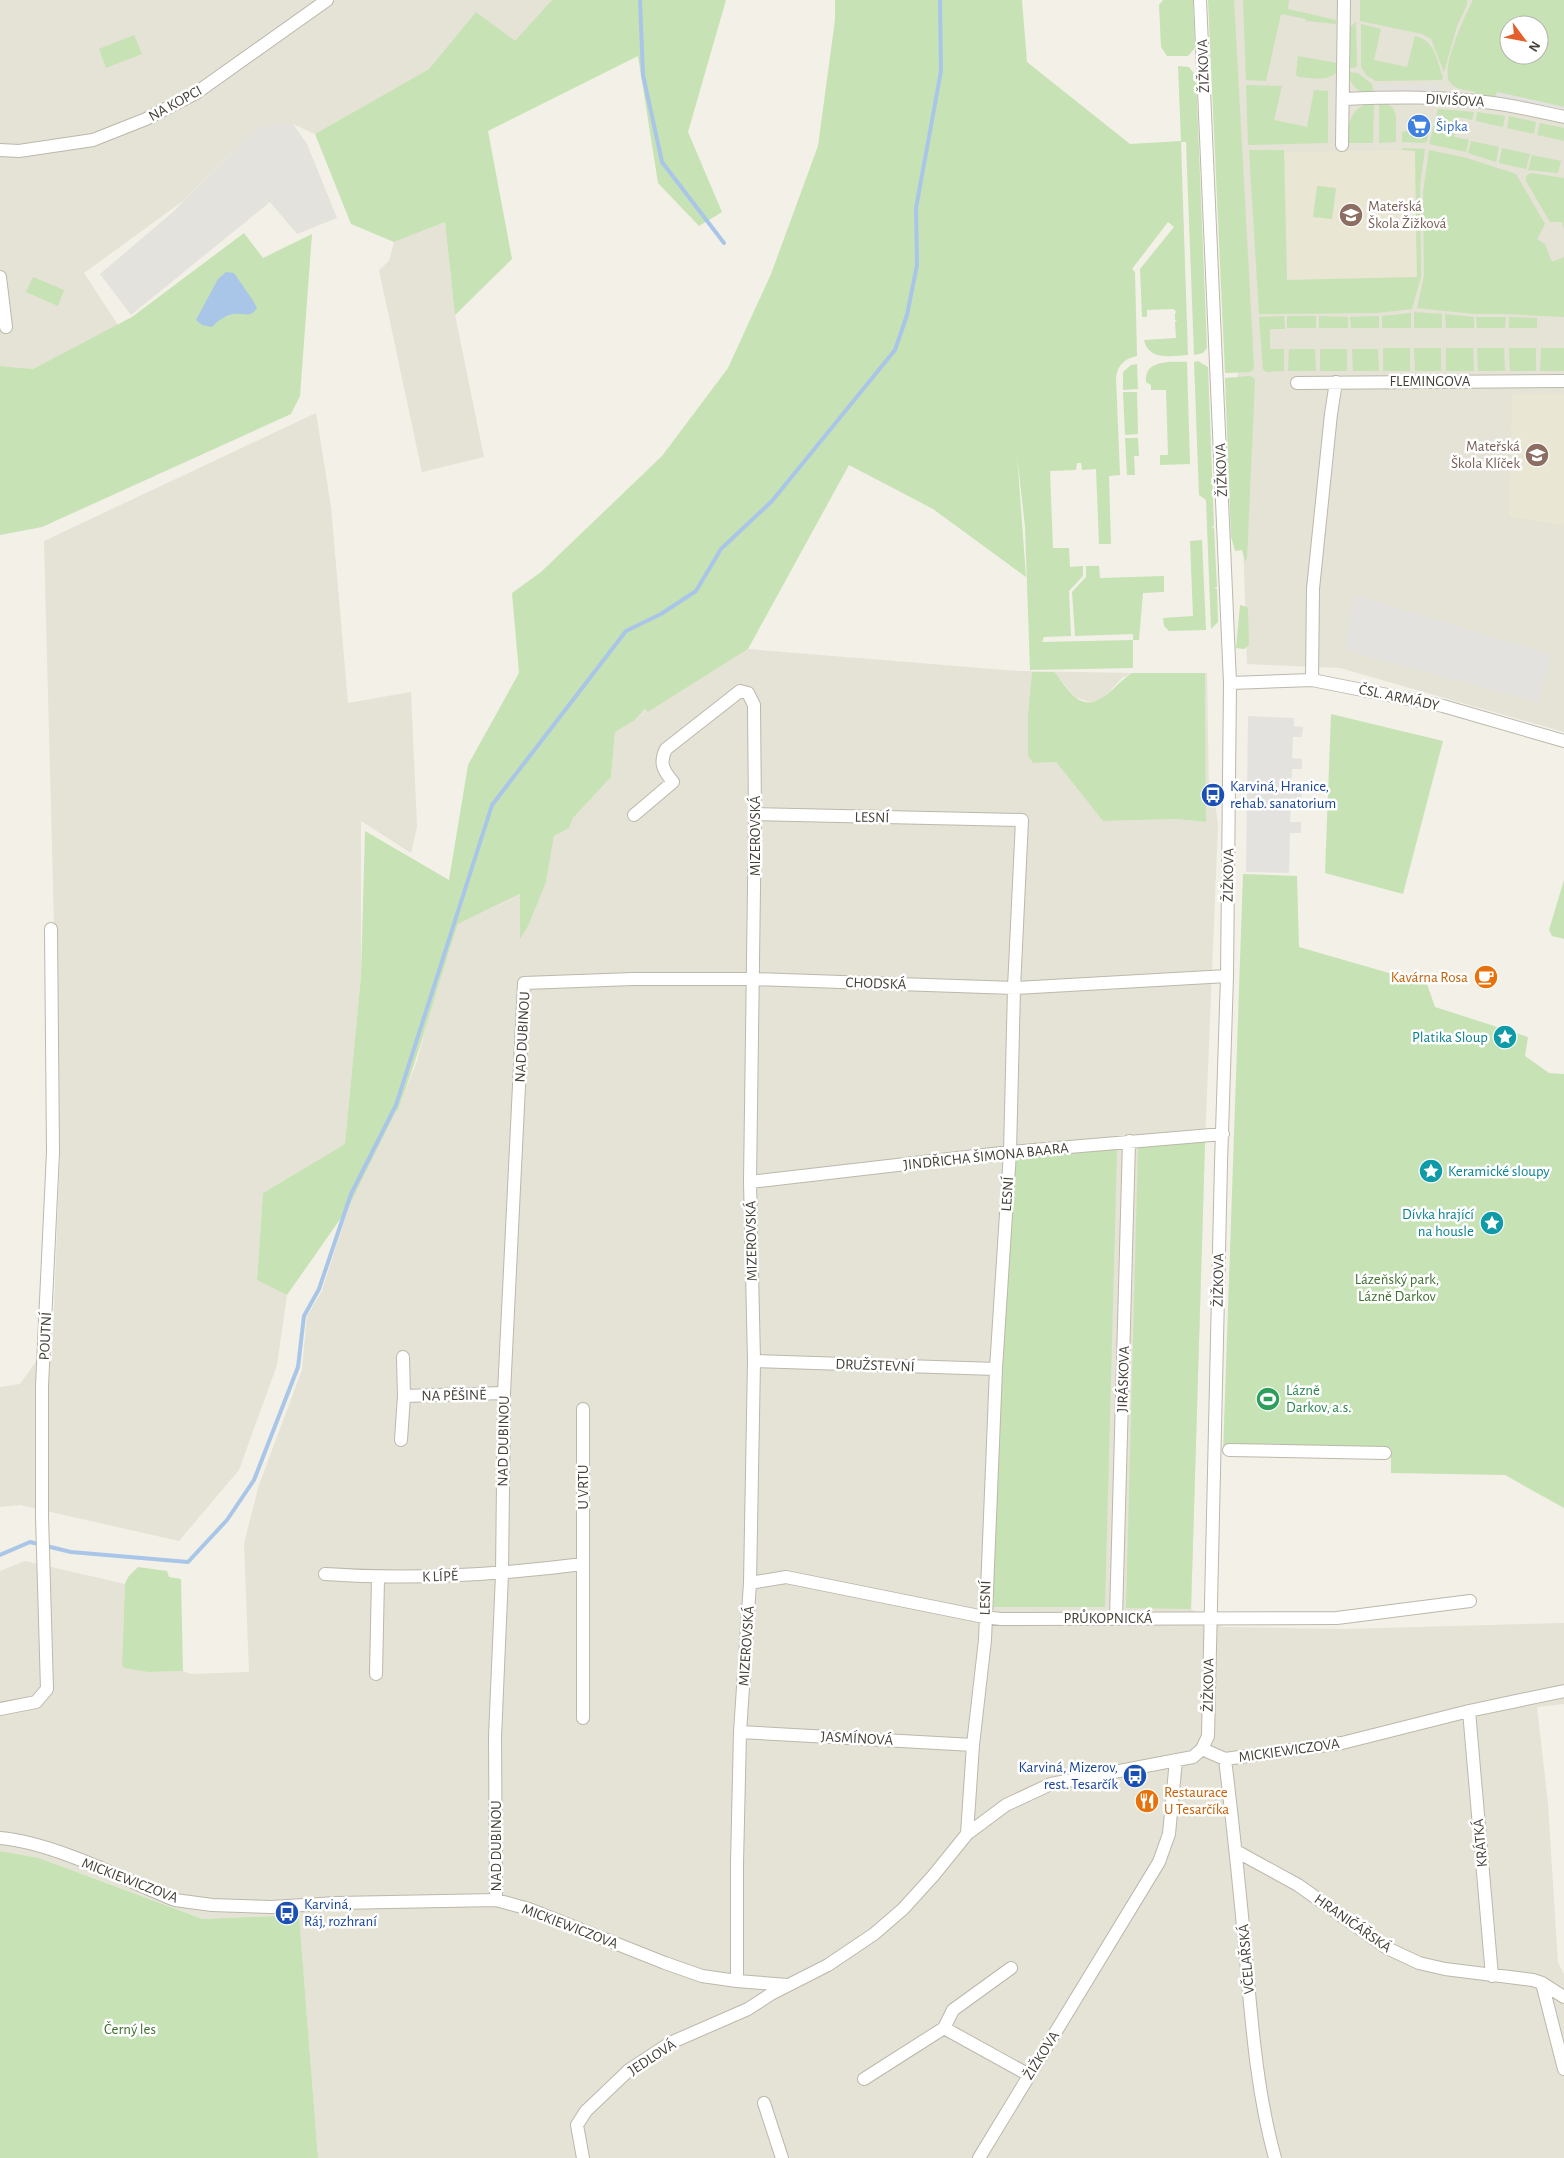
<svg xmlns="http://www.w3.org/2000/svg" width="1564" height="2158" viewBox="0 0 1564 2158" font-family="'Alegreya Sans',sans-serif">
<rect width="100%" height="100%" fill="#f2f0e7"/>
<path fill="#e5e2d6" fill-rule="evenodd" d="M 0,0 L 552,0 L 515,42 L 476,12 L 429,69 L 315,134 L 293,124 L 252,130 L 183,201 L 84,273 L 118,325 L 33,369 L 0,366 Z
M 1226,0 L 1564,0 L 1564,732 L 1340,668 L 1247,664 ZM 1509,25 L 1539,25 L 1539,55 L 1509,55 Z
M 445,222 L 455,315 L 484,457 L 422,472 L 379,270 L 389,261 L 394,242 Z
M 316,413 L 331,507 L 348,703 L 411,692 L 417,827 L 411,853 L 361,821 L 361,976 L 345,1144 L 263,1193 L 257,1280 L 287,1295 L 277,1365 L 239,1470 L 179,1541 L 20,1505 L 0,1507 L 0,1387 L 20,1384 L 37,1360 L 52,1360 L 60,1152 L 44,541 Z
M 748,649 L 1019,671 L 1132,673 L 1122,678 L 1104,697 L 1097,701 L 1089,702 L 1075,697 L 1060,679 L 1032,672 L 1028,756 L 1033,763 L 1056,762 L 1103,821 L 1176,819 L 1206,822 L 1205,673 L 1207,673 L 1209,796 L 1214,797 L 1218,824 L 1205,1142 L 1191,1609 L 1222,1627 L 1344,1629 L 1564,1623 L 1564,1704 L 1537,1707 L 1548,1804 L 1558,1963 L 1564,1974 L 1564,2158 L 318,2158 L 299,1915 L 204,1919 L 39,1858 L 0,1851 L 0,1571 L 25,1561 L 125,1584 L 122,1665 L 124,1668 L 148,1672 L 183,1671 L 191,1674 L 249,1672 L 244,1543 L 259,1485 L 302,1370 L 307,1316 L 322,1291 L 350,1202 L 396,1111 L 398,1110 L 417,1061 L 432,1003 L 458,924 L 521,894 L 520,937 L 546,882 L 554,836 L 569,828 L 573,818 L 611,777 L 615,732 L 635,720 L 646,709 L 648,712 Z"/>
<path fill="#e4e2dc" d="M 293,124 L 307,144 L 337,218 L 297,234 L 270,202 L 131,315 L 100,274 L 174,211 L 252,130 L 261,125 Z"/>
<path fill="#e9e6d3" d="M 1415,150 L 1417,277 L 1287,280 L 1284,152 Z
M 1512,394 L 1564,394 L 1564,525 L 1509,517 Z"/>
<path fill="#c7e2b4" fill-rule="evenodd" d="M 552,0 L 726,0 L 688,132 L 722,212 L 699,226 L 658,183 L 638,56 L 488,131 L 512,259 L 455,315 L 445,222 L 394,242 L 351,224 L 315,134 L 429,69 L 476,12 L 515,41 Z
M 835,0 L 1022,0 L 1027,62 L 1130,144 L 1181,141 L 1178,66 L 1189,67 L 1196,76 L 1207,348 L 1203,353 L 1194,355 L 1186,142 L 1181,142 L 1188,355 C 1171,356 1149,361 1144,340 L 1176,338 L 1175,322 L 1177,320 L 1175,320 L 1175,313 L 1177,312 L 1175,311 L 1174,309 L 1147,310 L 1147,317 L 1142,317 L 1140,269 L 1174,227 L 1168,222 L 1132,269 L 1135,272 L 1137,356 C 1124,359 1118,365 1116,377 L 1120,475 L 1109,476 L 1111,544 L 1099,544 L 1096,469 L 1082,470 L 1081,463 L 1077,463 L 1076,470 L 1050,471 L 1053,548 L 1069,548 L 1070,567 L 1083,566 L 1083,576 L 1069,591 L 1071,636 L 1044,637 L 1042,642 L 1133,640 L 1133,634 L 1075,636 L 1072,592 L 1086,577 L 1086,566 L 1099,566 L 1100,578 L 1164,576 L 1164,592 L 1143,593 L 1139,640 L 1133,640 L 1133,668 L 1030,670 L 1025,527 L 1017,455 L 1026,577 L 933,509 L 849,465 L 748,649 L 648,712 L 645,709 L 635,720 L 615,732 L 611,777 L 573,818 L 569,828 L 554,836 L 546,882 L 528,926 L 520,939 L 520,894 L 458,924 C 437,986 421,1049 398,1110 L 396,1111 L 348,1208 L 287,1295 L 257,1280 L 263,1193 L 345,1144 L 361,976 L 365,831 L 449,880 L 468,765 L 519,673 L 512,593 L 541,572 L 662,456 L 728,368 L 771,274 L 818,146 L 835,20 Z
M 1163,0 L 1193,0 L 1195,48 L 1188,56 L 1167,56 L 1161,47 L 1159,5 Z
M 1208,0 L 1234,0 L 1254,366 L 1253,370 L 1249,372 L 1225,373 Z
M 1243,0 L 1289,0 L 1288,9 L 1336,20 L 1336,24 L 1306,21 L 1306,19 L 1281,14 L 1266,81 L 1246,80 Z
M 1360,0 L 1467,0 L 1467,5 L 1457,26 L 1444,72 L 1431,39 L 1422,34 L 1360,21 Z
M 1473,0 L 1564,0 L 1564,107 L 1497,92 L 1495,98 L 1475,95 L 1475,92 C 1467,90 1455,90 1450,82 C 1440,69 1465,15 1473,0 ZM 1509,25 L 1539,25 L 1539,55 L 1509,55 Z
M 1356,22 L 1357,65 L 1355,68 L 1347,68 L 1349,28 Z
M 1361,24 L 1381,29 L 1374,60 L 1407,67 L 1415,36 C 1436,41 1436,59 1443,77 L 1442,80 L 1376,81 L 1367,76 L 1361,67 Z
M 134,35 L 142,54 L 106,68 L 99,49 Z
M 1298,56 L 1337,63 L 1338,71 C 1328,82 1313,78 1299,77 L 1296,75 Z
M 1348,72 L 1358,73 L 1372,84 L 1374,93 C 1358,94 1351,87 1348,72 Z
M 1246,85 L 1282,86 L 1274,120 L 1307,127 L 1314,90 L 1328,91 L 1328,143 L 1248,145 Z
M 1366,104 L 1374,104 L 1373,143 L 1348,143 C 1349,125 1348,112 1366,104 Z
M 1379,104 L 1387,104 L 1393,108 L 1396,116 L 1396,142 L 1379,143 Z
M 1438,109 L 1474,112 L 1472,120 L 1459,117 L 1454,137 L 1469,140 L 1466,152 L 1429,144 Z
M 1477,112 L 1505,116 L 1503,127 L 1476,121 Z
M 1509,116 L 1536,122 L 1534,134 L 1507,128 Z
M 1540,123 L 1564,128 L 1564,141 L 1537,135 Z
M 1421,129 L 1430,129 L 1427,141 L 1424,143 L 1402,142 L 1402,132 L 1409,131 L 1409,135 L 1421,135 Z
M 1471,141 L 1499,147 L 1496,162 L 1468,153 Z
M 1403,148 L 1425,149 L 1420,184 L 1421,277 L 1412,309 L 1377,313 L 1259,314 L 1249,150 L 1284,150 L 1287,280 L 1417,277 L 1415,151 L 1402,150 Z
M 1502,148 L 1530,154 L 1526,169 L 1499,163 Z
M 1429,150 L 1467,158 L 1516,174 L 1545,224 L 1537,239 L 1545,244 L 1552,262 L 1564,257 L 1564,317 L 1504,314 L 1474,314 L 1417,308 L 1424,276 L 1423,192 Z
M 1532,155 L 1561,161 L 1558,173 L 1528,170 Z
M 1531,173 L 1564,178 L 1564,229 L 1562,222 L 1550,222 L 1526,181 L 1526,176 Z
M 1317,186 L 1336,188 L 1332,219 L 1313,217 Z
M 244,233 L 263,258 L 312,234 L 300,396 L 291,414 L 42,527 L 0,535 L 0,366 L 33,369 L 132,317 Z
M 33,277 L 64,290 L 58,306 L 26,292 Z
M 1414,312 L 1442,314 L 1442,328 L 1414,328 Z
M 1411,313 L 1411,328 L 1382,328 L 1382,316 Z
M 1445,314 L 1474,317 L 1474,328 L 1446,328 Z
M 1284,316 L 1285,329 L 1270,329 L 1270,349 L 1284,349 L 1284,371 L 1266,372 L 1263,369 L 1259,317 Z
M 1287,316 L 1316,316 L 1316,328 L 1287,328 Z
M 1319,316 L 1348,317 L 1348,328 L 1319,328 Z
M 1379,316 L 1379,328 L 1351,328 L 1350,317 Z
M 1476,317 L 1506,317 L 1505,328 L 1477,328 Z
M 1509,317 L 1537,318 L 1537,328 L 1509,328 Z
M 1410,348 L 1410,371 L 1383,371 L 1383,348 Z
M 1414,348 L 1441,348 L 1441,371 L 1415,371 Z
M 1446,348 L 1473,348 L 1474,371 L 1446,371 Z
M 1477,348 L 1504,348 L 1505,371 L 1478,371 Z
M 1509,348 L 1536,348 L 1536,371 L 1510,371 Z
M 1541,348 L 1564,348 L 1564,371 L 1540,371 Z
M 1289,349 L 1315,349 L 1316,371 L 1288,371 Z
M 1320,349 L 1347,349 L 1347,371 L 1320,371 Z
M 1352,349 L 1378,349 L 1379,371 L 1353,371 Z
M 1198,361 L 1208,367 L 1214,526 L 1211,527 L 1214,528 L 1217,587 L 1214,588 L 1217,589 L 1218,622 L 1211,629 L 1206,500 L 1199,495 L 1194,362 Z
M 1187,362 L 1190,464 L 1160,465 L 1160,455 L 1168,455 L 1166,390 L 1151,390 L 1151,385 L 1146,382 C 1144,359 1172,362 1187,362 Z
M 1137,364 L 1138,389 L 1123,390 L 1123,372 L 1131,365 Z
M 1249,376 L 1253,377 L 1255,380 L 1247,559 L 1245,561 L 1242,550 L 1235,551 L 1231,536 L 1225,378 Z
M 1123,392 L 1137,392 L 1138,434 L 1125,435 Z
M 1125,438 L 1138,438 L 1139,456 L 1134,456 L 1135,475 L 1127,475 Z
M 1202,540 L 1206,630 L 1169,631 L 1164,626 L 1163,618 L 1193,616 L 1190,541 Z
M 1240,605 L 1247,607 L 1248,610 L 1249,645 L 1244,649 L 1236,648 Z
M 1032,672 L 1054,672 C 1061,680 1067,690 1075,697 C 1097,715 1115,683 1132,673 L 1205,673 L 1206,822 L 1176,819 L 1103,821 L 1056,762 L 1033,763 L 1028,756 L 1028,717 Z
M 1331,714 L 1443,741 L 1403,894 L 1325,873 Z
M 1243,874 L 1297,876 L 1299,947 L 1427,984 L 1435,1007 L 1528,1037 L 1525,1056 L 1549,1073 L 1564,1074 L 1564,1508 L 1505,1475 L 1391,1473 L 1391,1457 L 1223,1453 Z
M 1564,880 L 1564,939 L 1552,936 L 1549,930 Z
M 1205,1142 L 1191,1609 L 1126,1608 L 1138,1147 Z
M 1117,1149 L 1105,1607 L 991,1607 L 1013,1165 L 1017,1156 Z
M 138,1567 L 167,1571 L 169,1577 L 181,1579 L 183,1671 L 148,1672 L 124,1668 L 122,1665 L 125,1584 L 128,1577 Z
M 0,1851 L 39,1858 L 203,1919 L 299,1915 L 318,2158 L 0,2158 Z"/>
<path fill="#e3e2df" d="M 1378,85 L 1438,85 L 1437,99 L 1379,98 Z
M 1497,92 L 1564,107 L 1564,117 L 1495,98 Z
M 1355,595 L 1551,655 L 1538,702 L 1345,650 Z
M 1248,716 L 1294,718 L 1294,726 L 1303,727 L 1302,737 L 1293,737 L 1292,758 L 1302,759 L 1302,769 L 1292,769 L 1291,790 L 1302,790 L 1301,801 L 1291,801 L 1290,822 L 1301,822 L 1301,833 L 1290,833 L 1289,873 L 1246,872 Z"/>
<path fill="#a9c6e8" d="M 226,272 L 234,273 L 252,299 L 257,308 C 251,318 243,313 234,314 C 225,315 218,321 212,327 L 202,325 L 196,320 L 218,279 Z"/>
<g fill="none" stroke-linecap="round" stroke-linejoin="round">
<path stroke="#a9c6e8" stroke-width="4" d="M 640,0 L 643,75 L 662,162 L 724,243
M 0,1555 L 30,1542 L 71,1552 L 188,1562 L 227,1520 L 254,1480 L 298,1367 L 304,1316 L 319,1289 L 351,1194 L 396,1105 L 492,805 L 626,631 L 661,614 L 696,591 L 721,549 L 772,501 L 895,350 L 907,315 L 917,265 L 916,208 L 941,71 L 940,0"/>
<g stroke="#bcb8ab" stroke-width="14">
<path id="minor" d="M 1344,99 C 1393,97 1444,96 1493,103 C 1517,106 1540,112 1564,117
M 1342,145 L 1344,0
M 0,150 L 19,151 L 93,140 L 146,119 L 196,93 L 327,0
M 0,277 L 6,327
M 1297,383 L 1564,381
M 1312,680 L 1313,589 L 1331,414 L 1336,382
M 1230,683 L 1312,680 L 1443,706 L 1564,741
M 755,814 L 1022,820 L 1014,988 L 1010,1152 L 996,1369 L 985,1640 L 973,1745 L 967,1834
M 634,815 L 673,782 C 663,770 659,763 666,749 L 740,691 L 748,693 L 754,705 L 755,814 L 750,1182 L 754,1361 L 750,1583 L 740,1732 L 737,1864 L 737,1981
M 750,1182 L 1010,1152 L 1223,1134
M 754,1361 L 996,1369
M 404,1396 L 504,1393
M 401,1440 L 404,1396 L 403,1357
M 1229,1450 L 1385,1453
M 325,1574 C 411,1580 497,1575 583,1564
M 750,1583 L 786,1577 L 984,1617 L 1001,1619 L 1337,1618 L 1470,1601
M 1116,1617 L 1129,1141
M 376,1674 L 378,1578
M 0,1709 L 36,1702 L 47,1689 L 42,1516 L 42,1386 L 53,1152 L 51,929
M 1469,1711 L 1492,1976
M 583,1718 L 583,1409
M 740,1732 L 973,1745
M 1202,1749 L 1225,1759 L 1342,1743 L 1469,1711 L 1564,1691
M 1225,1759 C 1233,1825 1240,1892 1246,1959 C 1252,2026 1257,2093 1275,2158
M 0,1838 C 55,1843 123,1879 175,1900 L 212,1905 L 271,1907 L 337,1903 L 496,1900 L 529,1909 L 665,1963 L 702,1976 L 737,1981 L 788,1985
M 1236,1851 L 1298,1885 L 1387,1948 L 1419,1963 L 1445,1969 L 1533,1980 L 1542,1983 L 1564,1997
M 496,1900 L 495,1737 L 502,1574 L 504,1393 L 524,983 L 633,979 L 753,979 L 1014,988 L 1227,976
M 1011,1968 L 953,2010 L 944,2028 L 1029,2075
M 1542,1983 L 1564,2069
M 864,2079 L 944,2028
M 764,2103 L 782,2158
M 583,2158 L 577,2125 L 586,2111 L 629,2070 L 670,2043 L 748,2009 L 771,1994 L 828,1965 L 874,1934 L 903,1909 L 933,1876 L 967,1834 L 1006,1805 L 1051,1784 L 1193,1757 L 1202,1749 L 1208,1736 L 1221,1163 L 1227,976 L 1230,683 L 1200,0
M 979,2158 L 1159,1862 L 1169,1834 L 1176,1760"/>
</g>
<use href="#minor" stroke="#fff" stroke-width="12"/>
</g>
<defs>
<g id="supermarket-disc" transform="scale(1.25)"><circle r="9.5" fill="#3f7fe0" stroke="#fff"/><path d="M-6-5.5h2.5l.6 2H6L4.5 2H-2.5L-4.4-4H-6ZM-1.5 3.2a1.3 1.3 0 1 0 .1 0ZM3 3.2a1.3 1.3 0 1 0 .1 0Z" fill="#fff"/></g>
<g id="school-disc" transform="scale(1.25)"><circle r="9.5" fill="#8d6e63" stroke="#fff"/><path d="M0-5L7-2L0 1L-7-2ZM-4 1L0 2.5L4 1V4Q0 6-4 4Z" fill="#fff"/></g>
<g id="bus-disc" transform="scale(1.25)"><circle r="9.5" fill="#1a4fb4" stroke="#fff"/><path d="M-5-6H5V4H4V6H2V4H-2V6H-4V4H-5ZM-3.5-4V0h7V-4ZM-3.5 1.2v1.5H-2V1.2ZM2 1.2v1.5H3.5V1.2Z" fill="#fff"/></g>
<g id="cafe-disc" transform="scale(1.25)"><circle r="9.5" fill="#e8710a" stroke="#fff"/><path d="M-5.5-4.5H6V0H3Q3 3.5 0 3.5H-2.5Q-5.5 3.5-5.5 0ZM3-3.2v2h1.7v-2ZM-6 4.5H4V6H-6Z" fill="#fff"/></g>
<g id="sight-disc" transform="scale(1.25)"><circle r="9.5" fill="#0f9aa8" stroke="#fff"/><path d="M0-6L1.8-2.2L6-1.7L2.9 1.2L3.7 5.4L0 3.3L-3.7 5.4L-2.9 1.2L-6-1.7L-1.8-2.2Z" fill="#fff"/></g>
<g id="stadium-disc" transform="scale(1.25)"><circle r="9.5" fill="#2e9e5b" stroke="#fff"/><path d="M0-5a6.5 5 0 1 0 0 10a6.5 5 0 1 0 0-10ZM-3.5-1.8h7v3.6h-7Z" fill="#fff"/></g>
<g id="restaurant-disc" transform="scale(1.25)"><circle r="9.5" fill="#e8710a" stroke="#fff"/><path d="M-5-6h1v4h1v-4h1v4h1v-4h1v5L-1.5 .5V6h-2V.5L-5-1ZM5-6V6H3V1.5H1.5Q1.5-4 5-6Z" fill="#fff"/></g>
</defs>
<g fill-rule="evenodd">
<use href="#supermarket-disc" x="1419" y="126"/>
<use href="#school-disc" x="1351" y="215"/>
<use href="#school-disc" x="1537" y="455"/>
<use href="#bus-disc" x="1213" y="795"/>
<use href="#cafe-disc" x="1486" y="977"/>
<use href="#sight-disc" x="1505" y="1037"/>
<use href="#sight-disc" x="1431" y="1171"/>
<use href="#sight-disc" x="1492" y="1223"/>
<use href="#stadium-disc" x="1268" y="1399"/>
<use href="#bus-disc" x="1135" y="1776"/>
<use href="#restaurant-disc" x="1147" y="1801"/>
<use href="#bus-disc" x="287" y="1913"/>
</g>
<g text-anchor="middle" stroke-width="5" stroke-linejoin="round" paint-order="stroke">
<g font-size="15" fill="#444137" stroke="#fff">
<text transform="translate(1203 66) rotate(-92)" y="5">ŽIŽKOVA</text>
<text transform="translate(1455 100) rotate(3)" y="5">DIVIŠOVA</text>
<text transform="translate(175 103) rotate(-29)" y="5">NA KOPCI</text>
<text x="1430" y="386">FLEMINGOVA</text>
<text transform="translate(1221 470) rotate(-92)" y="5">ŽIŽKOVA</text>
<text transform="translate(1399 697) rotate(12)" y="5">ČSL. ARMÁDY</text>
<text transform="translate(872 817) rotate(1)" y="5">LESNÍ</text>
<text transform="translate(755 836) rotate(-90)" y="5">MIZEROVSKÁ</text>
<text transform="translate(1228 875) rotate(-89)" y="5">ŽIŽKOVA</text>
<text transform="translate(876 983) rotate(2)" y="5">CHODSKÁ</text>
<text transform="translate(522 1037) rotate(-87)" y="5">NAD DUBINOU</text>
<text transform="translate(986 1156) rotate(-6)" y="5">JINDŘICHA ŠIMONA BAARA</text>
<text transform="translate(1007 1194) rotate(-86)" y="5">LESNÍ</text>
<text transform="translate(751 1241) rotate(-91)" y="5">MIZEROVSKÁ</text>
<text transform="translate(1218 1280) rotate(-89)" y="5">ŽIŽKOVA</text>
<text transform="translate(45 1336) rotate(-87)" y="5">POUTNÍ</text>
<text transform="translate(875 1365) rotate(2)" y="5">DRUŽSTEVNÍ</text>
<text transform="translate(1123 1379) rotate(-88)" y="5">JIRÁSKOVA</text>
<text transform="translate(454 1395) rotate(-1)" y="5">NA PĚŠINĚ</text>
<text transform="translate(503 1441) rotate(-89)" y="5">NAD DUBINOU</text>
<text transform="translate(583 1487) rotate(-90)" y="5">U VRTU</text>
<text transform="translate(440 1576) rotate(-2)" y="5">K LÍPĚ</text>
<text transform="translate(985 1598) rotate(-88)" y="5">LESNÍ</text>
<text x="1108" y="1623">PRŮKOPNICKÁ</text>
<text transform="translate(746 1646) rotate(-86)" y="5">MIZEROVSKÁ</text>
<text transform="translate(1208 1685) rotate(-89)" y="5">ŽIŽKOVA</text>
<text transform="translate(857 1738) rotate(3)" y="5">JASMÍNOVÁ</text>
<text transform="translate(1289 1750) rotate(-8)" y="5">MICKIEWICZOVA</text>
<text transform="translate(1480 1843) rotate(-95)" y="5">KRÁTKÁ</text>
<text transform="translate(496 1846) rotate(-90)" y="5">NAD DUBINOU</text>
<text transform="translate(130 1880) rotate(21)" y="5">MICKIEWICZOVA</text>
<text transform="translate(1353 1923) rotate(35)" y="5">HRANIČÁŘSKÁ</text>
<text transform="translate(570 1926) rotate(21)" y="5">MICKIEWICZOVA</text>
<text transform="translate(1246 1959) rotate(-95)" y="5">VČELAŘSKÁ</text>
<text transform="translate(1041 2055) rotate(-58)" y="5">ŽIŽKOVA</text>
<text transform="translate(652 2057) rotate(-33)" y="5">JEDLOVÁ</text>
</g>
<g font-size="15" fill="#366cbe" stroke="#fff" text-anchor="start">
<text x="1436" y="131">Šipka</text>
</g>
<g font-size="15" fill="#785e54" stroke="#fff" text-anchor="start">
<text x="1368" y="211">Mateřská<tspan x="1368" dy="17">Škola Žižková</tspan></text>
<text x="1520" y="451" text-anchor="end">Mateřská<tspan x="1520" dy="17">Škola Klíček</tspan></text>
</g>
<g font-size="15" fill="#164399" stroke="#fff" text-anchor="start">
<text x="1230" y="791">Karviná, Hranice,<tspan x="1230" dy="17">rehab. sanatorium</tspan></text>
<text x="1118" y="1772" text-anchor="end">Karviná, Mizerov,<tspan x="1118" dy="17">rest. Tesarčík</tspan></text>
<text x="304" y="1909">Karviná,<tspan x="304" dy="17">Ráj, rozhraní</tspan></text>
</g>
<g font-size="15" fill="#c56008" stroke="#fff" text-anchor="end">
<text x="1468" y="982">Kavárna Rosa</text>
<text x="1164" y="1797" text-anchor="start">Restaurace<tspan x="1164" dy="17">U Tesarčíka</tspan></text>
</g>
<g font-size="15" fill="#0d838f" stroke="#fff" text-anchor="end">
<text x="1488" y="1042">Platika Sloup</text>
<text x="1448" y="1176" text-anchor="start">Keramické sloupy</text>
<text x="1474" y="1219">Dívka hrající<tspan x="1474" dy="17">na housle</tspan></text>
</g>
<g font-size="15" fill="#407030" stroke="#fff">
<text x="1397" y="1284">Lázeňský park,<tspan x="1397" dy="17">Lázně Darkov</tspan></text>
<text x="130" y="2034">Černý les</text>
</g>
<g font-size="15" fill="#27864d" stroke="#fff" text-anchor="start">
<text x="1286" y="1395">Lázně<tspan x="1286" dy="17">Darkov, a.s.</tspan></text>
</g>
</g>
<g transform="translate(1524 40) rotate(122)"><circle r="24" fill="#ffffff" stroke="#b4b3af"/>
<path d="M0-4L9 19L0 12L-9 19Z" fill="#e3602c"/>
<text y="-8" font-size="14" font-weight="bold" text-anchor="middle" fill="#444137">N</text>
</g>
</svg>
